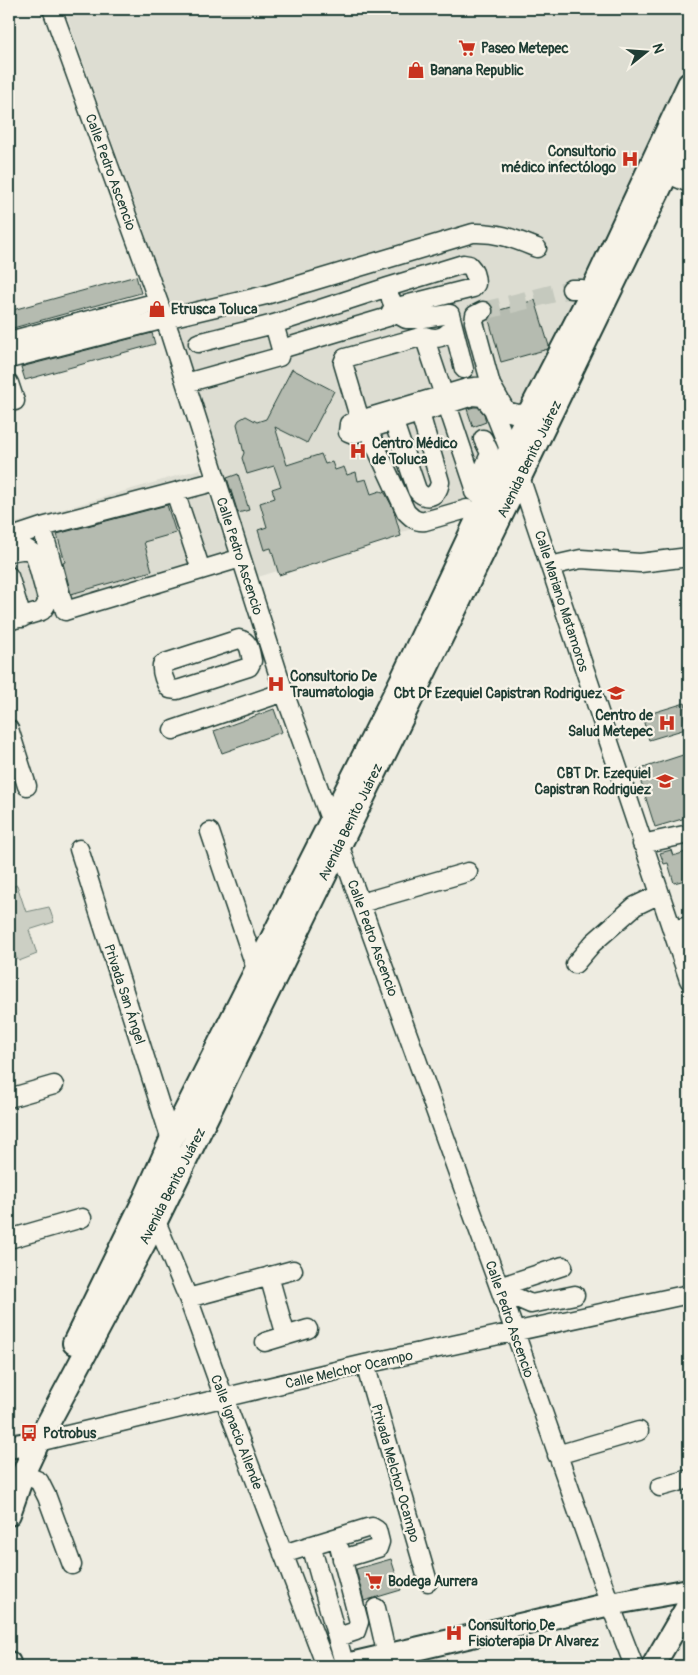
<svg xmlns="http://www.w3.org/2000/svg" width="698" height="1675" viewBox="0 0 698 1675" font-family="Pangolin,sans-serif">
<rect width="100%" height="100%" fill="#eeece1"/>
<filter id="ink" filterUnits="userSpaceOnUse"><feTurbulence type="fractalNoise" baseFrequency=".02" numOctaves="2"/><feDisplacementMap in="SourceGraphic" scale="10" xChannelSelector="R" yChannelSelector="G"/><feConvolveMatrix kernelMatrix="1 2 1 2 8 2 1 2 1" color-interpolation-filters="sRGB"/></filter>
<g filter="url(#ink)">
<path fill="#ddddd2" d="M 64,9 L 689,9 L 689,55 L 550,350 L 469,511 L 255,578 L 197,390 L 133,200 Z
M 200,469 L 233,566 L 9,628 L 9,525 Z"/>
<path fill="#cccfc4" stroke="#76867c" d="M 17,885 L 26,912 L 49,907 L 54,922 L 29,930 L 37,954 L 19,961 C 4,946 9,908 9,888 Z"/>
<path fill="#b5bbb0" stroke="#1f3d34" d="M 136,276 L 141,293 L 13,328 L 9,311 Z
M 535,300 L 549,346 L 548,349 L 501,362 L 489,320 L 493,312 Z
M 152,333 L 155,344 L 25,380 L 21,367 Z
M 292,369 L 334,391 L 307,443 L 275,427 L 287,465 L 321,454 L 325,464 L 332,462 L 335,470 L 344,467 L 347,475 L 356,472 L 358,481 L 366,479 L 371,494 L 380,491 L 385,493 L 393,508 L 401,536 L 279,575 L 271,548 L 264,550 L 258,530 L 267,527 L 260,503 L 275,498 L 272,489 L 281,486 L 274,466 L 247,474 L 242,458 L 244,453 L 237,424 L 239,420 L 246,416 L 257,422 L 266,419 Z
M 474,407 L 478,407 L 484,414 L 486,422 L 473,427 L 467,409 Z
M 238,474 L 249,510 L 238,513 L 227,478 Z
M 167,505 L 176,533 L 144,542 L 152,571 L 71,594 L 63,563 L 65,562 L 57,534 Z
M 685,703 L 689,719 L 689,728 L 649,740 L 642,716 Z
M 274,709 L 282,732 L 222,753 L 214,731 Z
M 689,753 L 689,817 L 655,827 L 637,770 Z
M 671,850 L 673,856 L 689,851 L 689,879 L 674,883 L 668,863 L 664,864 L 660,853 Z
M 391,1559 L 401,1590 L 364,1601 L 356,1569 Z"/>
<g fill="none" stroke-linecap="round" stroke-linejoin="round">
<path stroke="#c5c9be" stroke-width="18" stroke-dasharray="18 9" stroke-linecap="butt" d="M 483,311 L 571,289"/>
<g stroke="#1f3d34" stroke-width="21">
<path id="minor" d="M 52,9 L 170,334 L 284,692 L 502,1295 L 610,1604 L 634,1666
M 668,174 L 689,183
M 571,289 L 582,289 L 591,293
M 391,299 L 397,314 L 406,319 L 417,319 L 450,314 L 464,369
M 483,311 L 475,315 L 474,322 L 491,385
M 424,336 L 475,488
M 9,341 L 158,302
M 198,343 L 274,324 L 388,287 L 463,264 L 469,265 C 474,270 476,278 476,284 L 473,288 L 393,308 L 388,317 L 281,349 L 274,324
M 9,359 L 165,319 L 266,295 L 473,233 C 498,232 514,239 537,248
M 9,383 L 15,401
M 186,383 L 279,357 L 281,349
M 390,411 L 417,490 C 426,502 438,496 440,482 L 417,403
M 530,413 L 517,414 L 506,411 L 491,385 L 467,388 L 353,422 L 349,424 L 348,432 L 353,434 L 473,396 L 483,397 L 493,409 L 520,477 L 689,980
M 360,420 L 343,363 L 345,358 L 424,336 C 438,340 443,338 453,328
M 368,430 L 406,512 C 412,518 416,522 425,521 L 467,509 L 481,513
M 217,481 L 42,527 L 65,611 L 241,558
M 175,492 L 201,570
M 474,492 L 489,456 L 489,451 L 483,439
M 9,538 L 42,527
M 9,552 L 27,549 L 35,555 L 47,599 L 46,605 L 42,611 L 9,621
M 550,566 L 581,559 L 640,563 L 689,557
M 9,576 L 22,618
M 239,639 C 250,641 250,652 252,661 L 249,667 L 177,690 L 170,689 C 165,684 161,672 162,665 L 165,663 Z
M 9,729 L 27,786
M 173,730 L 284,692
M 210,832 L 256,969
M 642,844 L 689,834
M 79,849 L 171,1140
M 361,903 L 468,872
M 672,930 L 689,926
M 575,964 L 593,943 L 635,906 L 660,894
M 9,1098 L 54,1085
M 153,1214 L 188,1298 L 224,1398 L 326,1666
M 9,1239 L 82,1218
M 269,1276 L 286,1336
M 499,1287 L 563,1266
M 502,1295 L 508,1294 L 531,1304 L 575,1295
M 188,1298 L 293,1270
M 265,1342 L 308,1329
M 365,1364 L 428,1582
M 38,1442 L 365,1364 L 689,1294
M 557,1455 L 639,1431
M 23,1474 L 39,1481 L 47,1497 L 72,1565
M 660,1487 L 689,1479
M 311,1545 L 345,1666
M 283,1554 L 367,1528 L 372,1527 L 377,1530 L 380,1542 L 378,1548 L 342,1559
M 376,1608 L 387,1656
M 338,1637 L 356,1631 L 359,1622 L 340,1550"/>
</g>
<g stroke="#1f3d34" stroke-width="26">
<path id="major" d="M 74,1343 L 145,1198 L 171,1140 L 402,679 L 510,450 L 591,293 L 689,84
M 9,1447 L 38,1442
M 9,1514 L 23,1474 L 38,1442 L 156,1221 L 520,477 L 689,128
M 9,1663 L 10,1666
M 342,1666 L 610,1604 L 689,1590
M 653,1666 L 689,1604"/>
</g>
<use href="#minor" stroke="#f7f3e8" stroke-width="18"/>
<use href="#major" stroke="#f7f3e8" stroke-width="22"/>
</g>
</g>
<defs>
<g id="supermarket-bare" transform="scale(1.35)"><path d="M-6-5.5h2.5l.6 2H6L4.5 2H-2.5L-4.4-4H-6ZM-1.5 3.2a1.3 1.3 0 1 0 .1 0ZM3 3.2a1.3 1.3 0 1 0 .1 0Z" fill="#c8321e" stroke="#f7f3e8" stroke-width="2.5" paint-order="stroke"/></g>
<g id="shop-bare" transform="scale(1.35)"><path d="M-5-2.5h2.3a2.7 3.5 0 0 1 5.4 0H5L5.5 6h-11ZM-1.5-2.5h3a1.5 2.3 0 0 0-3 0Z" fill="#c8321e" stroke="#f7f3e8" stroke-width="2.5" paint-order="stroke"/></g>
<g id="hospital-bare" transform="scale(1.35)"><path d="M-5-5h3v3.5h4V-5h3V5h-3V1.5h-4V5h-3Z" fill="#c8321e" stroke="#f7f3e8" stroke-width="2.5" paint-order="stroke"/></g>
<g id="school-bare" transform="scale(1.35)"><path d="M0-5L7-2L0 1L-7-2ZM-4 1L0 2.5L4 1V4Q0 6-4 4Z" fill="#c8321e" stroke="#f7f3e8" stroke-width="2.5" paint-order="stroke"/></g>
<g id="bus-bare" transform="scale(1.35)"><path d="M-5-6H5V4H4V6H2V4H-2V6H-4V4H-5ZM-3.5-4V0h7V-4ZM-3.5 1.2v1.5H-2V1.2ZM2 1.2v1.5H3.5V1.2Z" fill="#c8321e" stroke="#f7f3e8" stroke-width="2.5" paint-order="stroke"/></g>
</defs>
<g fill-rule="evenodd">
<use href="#supermarket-bare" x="467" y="48"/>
<use href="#shop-bare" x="416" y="70"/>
<use href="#hospital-bare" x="630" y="159"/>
<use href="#shop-bare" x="157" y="309"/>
<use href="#hospital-bare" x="358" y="451"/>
<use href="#hospital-bare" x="276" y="684"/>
<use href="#school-bare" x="616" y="693"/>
<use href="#hospital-bare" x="667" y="723"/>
<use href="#school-bare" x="665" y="781"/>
<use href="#bus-bare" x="29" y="1433"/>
<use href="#supermarket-bare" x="374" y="1581"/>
<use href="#hospital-bare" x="454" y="1633"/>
</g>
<g text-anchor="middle" stroke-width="4.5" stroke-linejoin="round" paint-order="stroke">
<g font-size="14" font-weight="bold" fill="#1f3d34" stroke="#f7f3e8" text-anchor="start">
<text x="481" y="53">Paseo Metepec</text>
<text x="430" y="75">Banana Republic</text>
<text x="616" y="156" text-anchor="end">Consultorio<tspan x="616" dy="16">médico infectólogo</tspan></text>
<text x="171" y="314">Etrusca Toluca</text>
<text x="372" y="448">Centro Médico<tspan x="372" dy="16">de Toluca</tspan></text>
<text x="290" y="681">Consultorio De<tspan x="290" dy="16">Traumatologia</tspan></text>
<text x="602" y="698" text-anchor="end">Cbt Dr Ezequiel Capistran Rodriguez</text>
<text x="653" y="720" text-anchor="end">Centro de<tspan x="653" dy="16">Salud Metepec</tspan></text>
<text x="651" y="778" text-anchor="end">CBT Dr. Ezequiel<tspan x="651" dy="16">Capistran Rodriguez</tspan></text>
<text x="43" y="1438">Potrobus</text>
<text x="388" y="1586">Bodega Aurrera</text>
<text x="468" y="1630">Consultorio De<tspan x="468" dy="16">Fisioterapia Dr Alvarez</tspan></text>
</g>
<g font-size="14" fill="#1f3d34" stroke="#f7f3e8">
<text transform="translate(111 172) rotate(70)" y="5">Calle Pedro Ascencio</text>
<text transform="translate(529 459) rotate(-64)" y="5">Avenida Benito Juárez</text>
<text transform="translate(240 556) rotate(72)" y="5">Calle Pedro Ascencio</text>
<text transform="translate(562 601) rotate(72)" y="5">Calle Mariano Matamoros</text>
<text transform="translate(350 822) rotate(-64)" y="5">Avenida Benito Juárez</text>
<text transform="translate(373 938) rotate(70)" y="5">Calle Pedro Ascencio</text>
<text transform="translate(125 994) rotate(72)" y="5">Privada San Ángel</text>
<text transform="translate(172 1186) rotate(-63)" y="5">Avenida Benito Juárez</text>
<text transform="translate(510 1319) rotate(71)" y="5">Calle Pedro Ascencio</text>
<text transform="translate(349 1369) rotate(-13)" y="5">Calle Melchor Ocampo</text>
<text transform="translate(237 1432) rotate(69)" y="5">Calle Ignacio Allende</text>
<text transform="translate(396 1473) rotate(74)" y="5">Privada Melchor Ocampo</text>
</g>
</g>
<rect width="698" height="1675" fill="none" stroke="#f7f3e8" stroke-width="30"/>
<rect x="15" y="15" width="668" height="1645" fill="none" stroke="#1f3d34" stroke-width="2" filter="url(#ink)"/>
<g transform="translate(646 52) rotate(73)" stroke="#f7f3e8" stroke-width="4" paint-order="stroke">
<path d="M0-4L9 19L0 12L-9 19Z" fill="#1f3d34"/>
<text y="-8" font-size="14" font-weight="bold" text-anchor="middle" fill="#1f3d34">N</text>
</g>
</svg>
